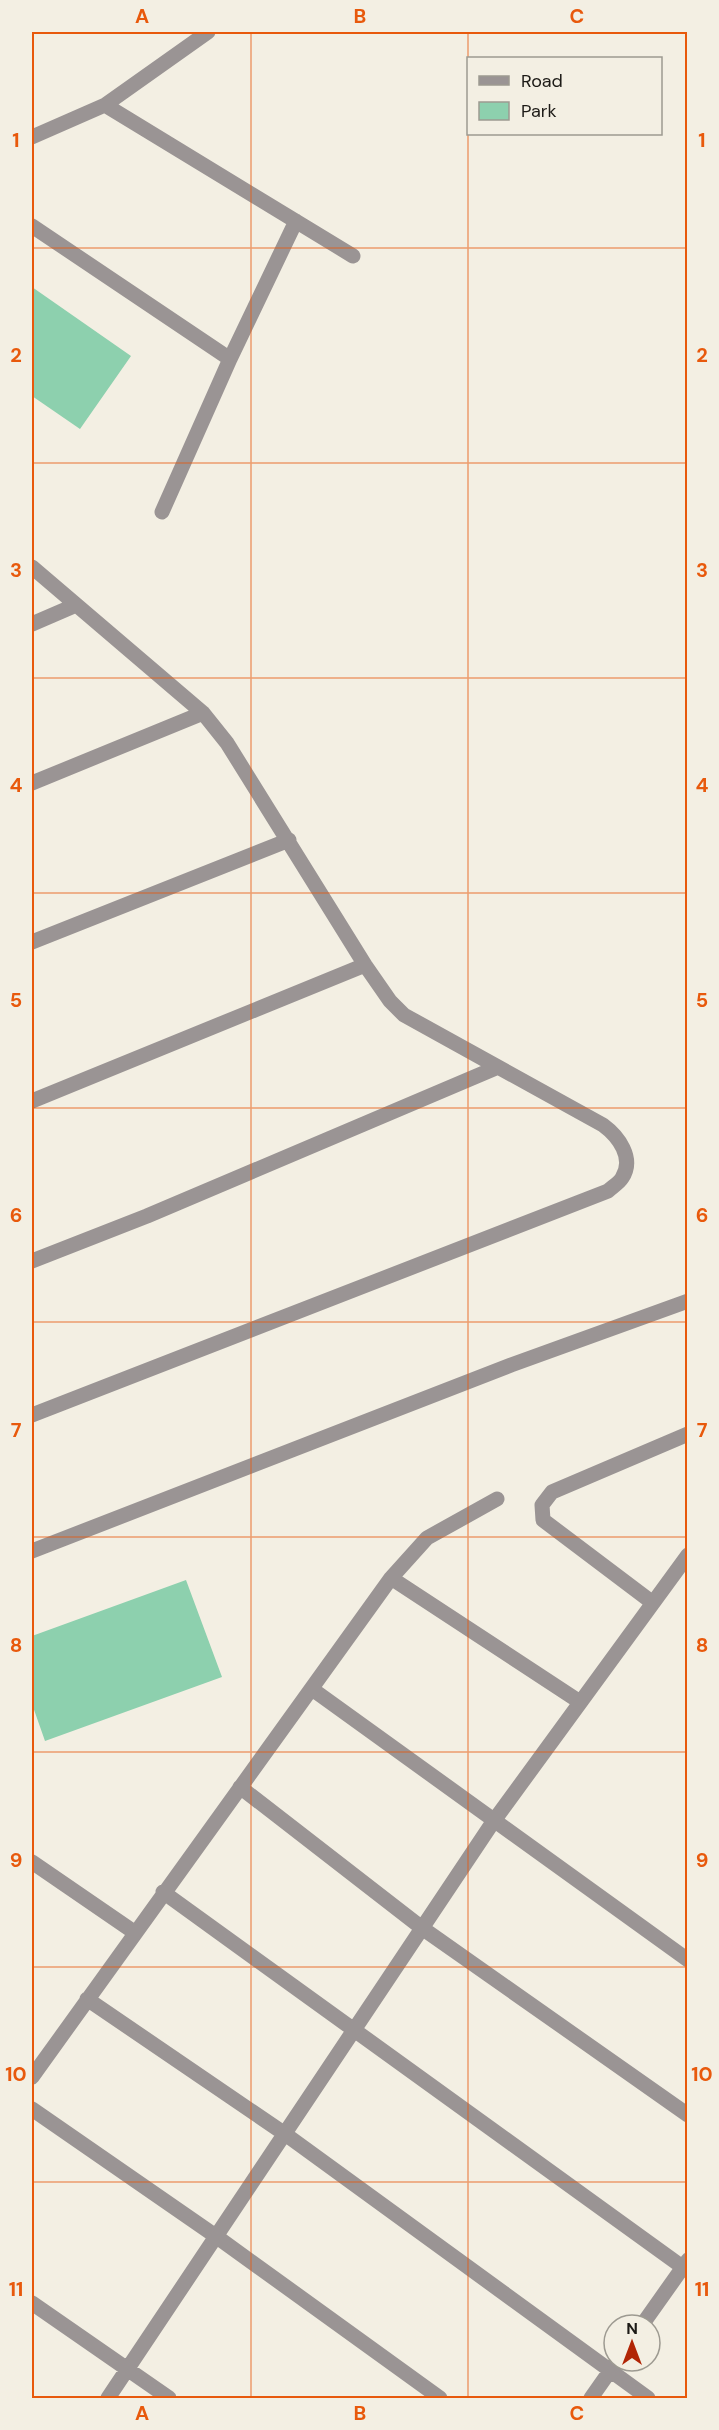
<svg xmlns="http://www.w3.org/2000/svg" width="719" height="2430" viewBox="0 0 719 2430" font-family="'DM Sans',sans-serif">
<rect width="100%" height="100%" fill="#f3efe3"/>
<path fill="#8dd0ae" d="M 32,287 L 131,356 L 80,429 L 32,396 Z
M 186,1580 L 222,1677 L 45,1741 L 32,1704 L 32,1636 Z"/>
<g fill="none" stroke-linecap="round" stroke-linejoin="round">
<path stroke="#9a9494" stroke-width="15" d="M 105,105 L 353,256
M 32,137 L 105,105 L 208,32
M 32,226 L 230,359
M 162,512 L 230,359 L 296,221
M 32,567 L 203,713 L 227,743 L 365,965 L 390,1001 L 404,1015 L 603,1125 C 618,1136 635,1158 622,1178 C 619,1183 612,1187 608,1191 L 32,1415
M 32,624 L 76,605
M 32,783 L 203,713
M 32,942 L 289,840
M 32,1101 L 365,965
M 32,1261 L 147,1216 L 498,1067
M 391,1578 L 580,1702
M 653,1603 L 543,1520 L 542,1505 L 552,1492 L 688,1434
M 312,1689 L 688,1960
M 240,1787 L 422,1928 L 688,2115
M 32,1862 L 134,1932
M 163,1892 L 688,2271
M 87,1999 L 285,2134 L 648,2398
M 32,2077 L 391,1578 L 427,1538 L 497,1499
M 32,2109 L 217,2237 L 440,2398
M 32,2303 L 169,2398
M 642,2325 L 688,2260
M 108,2398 L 493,1822 L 688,1555
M 591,2398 L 617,2361"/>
<path stroke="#9a9494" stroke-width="15" d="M 32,1551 L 511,1365 L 688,1301"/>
</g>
<path fill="none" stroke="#e8590c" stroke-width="1.5" stroke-opacity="0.55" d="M 251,32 L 251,2398M 468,32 L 468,2398M 32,248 L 688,248M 32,463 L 688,463M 32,678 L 688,678M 32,893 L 688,893M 32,1108 L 688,1108M 32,1322 L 688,1322M 32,1537 L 688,1537M 32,1752 L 688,1752M 32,1967 L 688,1967M 32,2182 L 688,2182"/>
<rect width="719" height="2430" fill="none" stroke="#f3efe3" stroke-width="66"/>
<rect x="467" y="57" width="195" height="78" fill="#f3efe3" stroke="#9d9a91" stroke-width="1.5"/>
<rect x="479" y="76" width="30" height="9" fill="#9a9494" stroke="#9d9a91" stroke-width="1.5"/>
<text x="521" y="87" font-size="18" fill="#1c1a16">Road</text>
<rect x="479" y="102" width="30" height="18" fill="#8dd0ae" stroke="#9d9a91" stroke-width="1.5"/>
<text x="521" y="117" font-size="18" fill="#1c1a16">Park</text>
<g transform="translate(632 2343)"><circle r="28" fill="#f3efe3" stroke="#9d9a91" stroke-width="1.5"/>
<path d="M0-4.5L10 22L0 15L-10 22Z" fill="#b12506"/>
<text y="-9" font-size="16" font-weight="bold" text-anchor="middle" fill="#1c1a16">N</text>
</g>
<rect x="33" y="33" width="653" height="2364" fill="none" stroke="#e8590c" stroke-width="2"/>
<g font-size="20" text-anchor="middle" font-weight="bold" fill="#e8590c">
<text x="142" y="23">A</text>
<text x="360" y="23">B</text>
<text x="577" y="23">C</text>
<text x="16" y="147">1</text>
<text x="702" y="147">1</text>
<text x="16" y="362">2</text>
<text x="702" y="362">2</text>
<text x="16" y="577">3</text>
<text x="702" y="577">3</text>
<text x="16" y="792">4</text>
<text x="702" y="792">4</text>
<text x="16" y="1007">5</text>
<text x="702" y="1007">5</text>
<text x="16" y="1222">6</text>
<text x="702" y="1222">6</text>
<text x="16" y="1437">7</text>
<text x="702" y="1437">7</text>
<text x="16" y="1652">8</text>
<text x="702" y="1652">8</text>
<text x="16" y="1867">9</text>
<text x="702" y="1867">9</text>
<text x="16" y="2081">10</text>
<text x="702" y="2081">10</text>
<text x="16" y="2296">11</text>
<text x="702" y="2296">11</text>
<text x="142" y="2420">A</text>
<text x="360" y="2420">B</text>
<text x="577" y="2420">C</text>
</g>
</svg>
